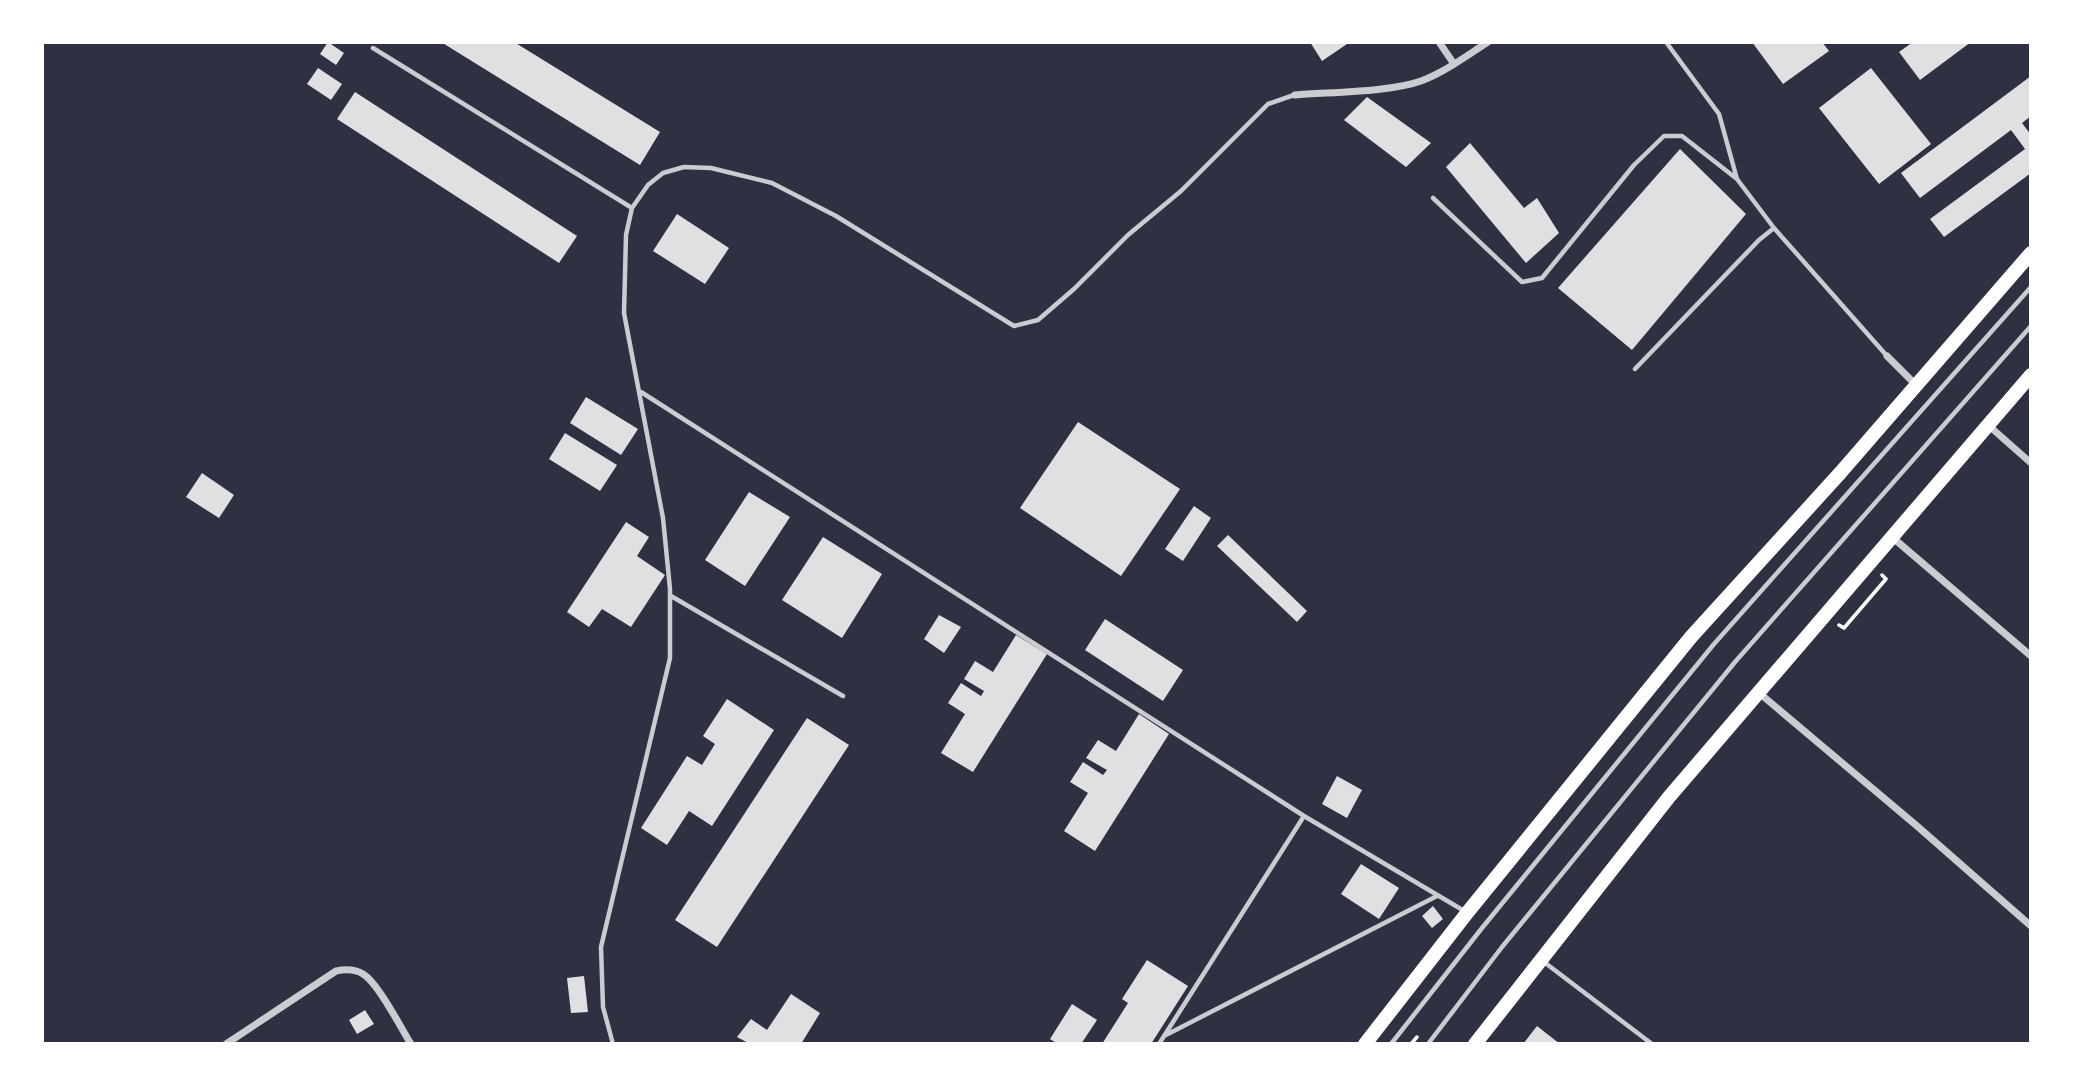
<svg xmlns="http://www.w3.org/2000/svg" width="2073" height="1086" viewBox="0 0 2073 1086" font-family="'Libre Baskerville',serif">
<rect width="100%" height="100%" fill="#2d3142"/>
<path fill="#e0e0e3" d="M 328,42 L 344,53 L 336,65 L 320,54 Z
M 441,42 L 514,42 L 660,132 L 640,165 Z
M 1310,42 L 1350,42 L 1322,61 Z
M 1752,42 L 1822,42 L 1829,51 L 1783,84 Z
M 1913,42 L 1971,42 L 1920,80 L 1899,52 Z
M 318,68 L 342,84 L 331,100 L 307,84 Z
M 1871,68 L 1931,144 L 1879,184 L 1819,108 Z
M 2031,76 L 2031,116 L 2022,123 L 2031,135 L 2031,173 L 1944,237 L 1930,219 L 2025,149 L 2011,130 L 1920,198 L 1901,173 Z
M 355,92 L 577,236 L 559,263 L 337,119 Z
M 1367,97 L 1431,143 L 1406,167 L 1344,120 Z
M 1470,143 L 1524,208 L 1537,198 L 1559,233 L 1526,263 L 1446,167 Z
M 1680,149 L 1746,214 L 1632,350 L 1558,288 Z
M 677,214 L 729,248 L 705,284 L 653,251 Z
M 586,397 L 638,429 L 621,455 L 570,423 Z
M 1078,422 L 1180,489 L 1121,576 L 1020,508 Z
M 565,433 L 617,465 L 600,491 L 549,459 Z
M 202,473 L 234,495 L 219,518 L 186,497 Z
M 749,492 L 790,517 L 745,586 L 705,560 Z
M 1194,506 L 1211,518 L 1183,561 L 1165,549 Z
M 626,522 L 649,537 L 637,556 L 665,575 L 631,627 L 602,609 L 589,627 L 567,612 Z
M 1228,535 L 1307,611 L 1297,622 L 1217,546 Z
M 823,537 L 882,574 L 842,638 L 782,600 Z
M 939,615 L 961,627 L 944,653 L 924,639 Z
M 1105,619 L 1183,670 L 1163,701 L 1085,650 Z
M 1016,635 L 1047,654 L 973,772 L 941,753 L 965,714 L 948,703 L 961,683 L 981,696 L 984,691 L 964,679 L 975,661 L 993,672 Z
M 727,699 L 774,730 L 712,826 L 689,811 L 667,845 L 641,828 L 687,756 L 702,765 L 715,744 L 703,736 Z
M 1139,714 L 1169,734 L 1095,851 L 1064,831 L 1088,793 L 1070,782 L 1083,762 L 1103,775 L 1107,770 L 1086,758 L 1098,740 L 1116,751 Z
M 807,718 L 849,745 L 717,947 L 675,920 Z
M 1337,776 L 1362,790 L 1347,818 L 1322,804 Z
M 1361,864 L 1399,888 L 1379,919 L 1341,894 Z
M 1433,906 L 1443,919 L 1432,928 L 1422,916 Z
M 1147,960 L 1188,986 L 1151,1044 L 1102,1044 L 1128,1003 L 1122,999 Z
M 584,976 L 588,1012 L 571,1013 L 567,978 Z
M 791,994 L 820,1013 L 801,1044 L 750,1044 L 737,1037 L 751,1019 L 767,1030 Z
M 1072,1004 L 1097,1020 L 1081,1044 L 1058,1044 L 1050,1039 Z
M 365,1010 L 374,1024 L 357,1034 L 349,1020 Z
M 1537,1026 L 1560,1044 L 1523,1044 Z"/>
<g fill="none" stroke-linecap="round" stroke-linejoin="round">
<path stroke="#fff" stroke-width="3.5" d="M 1839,625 L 1844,628 L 1886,579 L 1882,575
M 1411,1044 L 1417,1037"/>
<path stroke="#caccd0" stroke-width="4.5" d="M 1666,42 L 1719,114 L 1737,179 L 1774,228 L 1887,356
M 373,48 L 632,208 L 626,235 L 624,313 L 663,518 L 670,589 L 670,658 L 601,947 L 603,1007 L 613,1044
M 1433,198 L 1522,282 L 1542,278 L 1634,165 L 1664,136 L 1682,136 L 1737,179
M 632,208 L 648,185 L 663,173 L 684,167 L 711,168 L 772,183 L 836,216 L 1014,326 L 1038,320 L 1074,289 L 1128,235 L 1181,191 L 1268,104 L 1294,95
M 1635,369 L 1759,240 L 1774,228
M 641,392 L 1304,816 L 1466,912
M 671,596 L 843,696
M 1544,962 L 1652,1044
M 1164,1036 L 1437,896
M 1159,1044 L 1304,816
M 1391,1044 L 1482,928 L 1714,644 L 2031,287
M 1428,1044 L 1502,947 L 1735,662 L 2031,326"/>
<path stroke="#caccd0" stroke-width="7" d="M 1439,42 L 1454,64
M 1295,95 C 1330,92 1391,92 1421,81 C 1445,72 1466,56 1488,42
M 1887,356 L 1916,385
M 1988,425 L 2031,463
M 1892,537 L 2031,656
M 1758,692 L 1917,826 L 2031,926
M 226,1044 L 336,971 C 346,969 355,969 363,974 C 378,983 401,1028 411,1044"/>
<path stroke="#fff" stroke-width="14" d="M 1365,1044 L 1467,913 L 1691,637 L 1841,472 L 2031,253
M 1475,1044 L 1669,797 L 2031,375"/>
</g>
<rect width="2073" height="1086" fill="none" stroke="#ffffff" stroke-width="88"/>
</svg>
